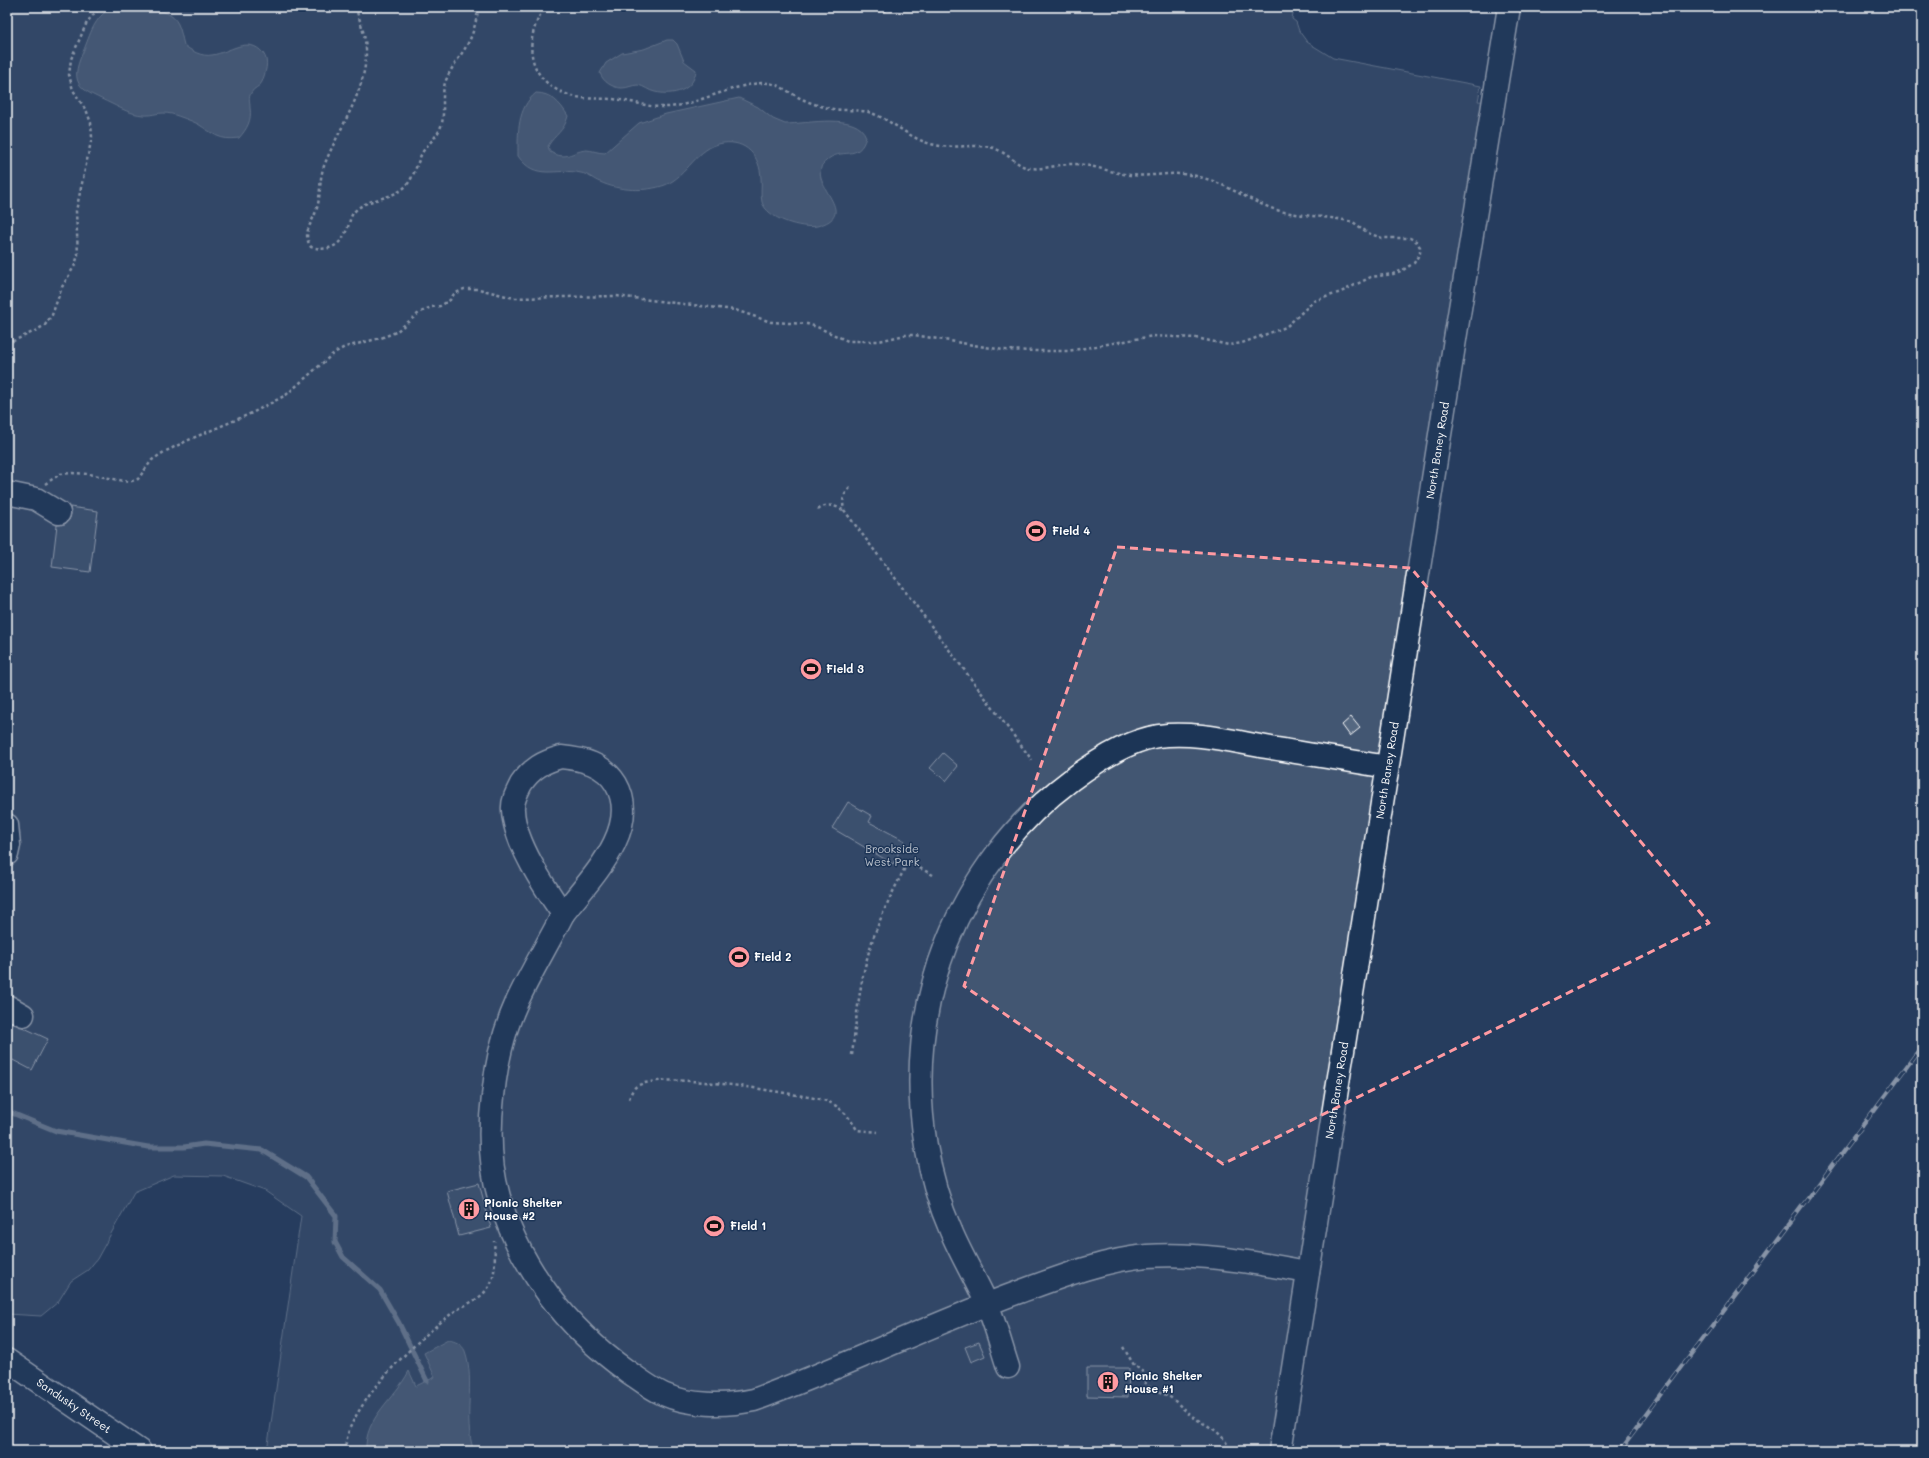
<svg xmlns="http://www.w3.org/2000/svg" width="1929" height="1458" viewBox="0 0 1929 1458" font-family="Mali,sans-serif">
<rect width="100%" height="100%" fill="#263d5e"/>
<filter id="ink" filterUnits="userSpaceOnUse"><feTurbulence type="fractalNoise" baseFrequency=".025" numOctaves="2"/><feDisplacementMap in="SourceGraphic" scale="8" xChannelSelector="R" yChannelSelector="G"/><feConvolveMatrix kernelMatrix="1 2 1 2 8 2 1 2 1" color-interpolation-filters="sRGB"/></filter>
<g filter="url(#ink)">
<path fill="#425672" stroke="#a0aab8" d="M 7,7 L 1294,7 L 1292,19 L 1296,22 L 1299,31 L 1307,42 L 1333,58 L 1481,86 L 1478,101 L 1489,102 L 1273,1451 L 267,1451 L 301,1216 L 265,1191 L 223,1176 L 174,1175 L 134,1192 L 97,1259 L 88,1270 L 71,1281 L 58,1302 L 41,1316 L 7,1314 Z"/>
<path fill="#67788e" stroke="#a4aebb" d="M 112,7 C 129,7 169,4 178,24 C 181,30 182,38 184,45 C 191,51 202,57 212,55 C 229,53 248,35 263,53 C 270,62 265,73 262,82 C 260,87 253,88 251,93 C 248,98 250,102 250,108 C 252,120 247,129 239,138 C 219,141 214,134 198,124 C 190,120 181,117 172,114 C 158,111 154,116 143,115 C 131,114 122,109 112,104 C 83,90 67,87 83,52 C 91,33 93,19 112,7 Z
M 667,40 L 673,40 L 677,44 L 684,61 L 696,70 C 694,91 673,96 655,92 C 649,91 644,86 638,85 C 632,85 628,88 622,88 C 613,88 603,82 600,73 L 606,63 L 622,53 L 644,49 Z
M 536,93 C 551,93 560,103 568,116 C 564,132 555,134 548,146 L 550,152 C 568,161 570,152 586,150 C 592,150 598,153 605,153 L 639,123 L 666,114 L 739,98 L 758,107 L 773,119 L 785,124 C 807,124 858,112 866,137 C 859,163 841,146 826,161 C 824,163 821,165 821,168 C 814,189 859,215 817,226 C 802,229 767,219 762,202 C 760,194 762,186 761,178 C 760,156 746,140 723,143 C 696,147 688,176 665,185 C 645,192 620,191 600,182 C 594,180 588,174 581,173 C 556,167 536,182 518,156 C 518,133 517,108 536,93 Z
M 448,1340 C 455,1341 462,1344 465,1351 C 476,1383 462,1419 474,1451 L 366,1451 C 364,1417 395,1399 409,1371 L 416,1386 L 435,1377 L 424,1353 Z
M 1026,1446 L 1045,1451 L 1008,1451 Z"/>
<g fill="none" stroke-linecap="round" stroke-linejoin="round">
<path stroke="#a4aebb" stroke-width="5" d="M 7,1111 L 56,1131 L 148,1147 L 184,1147 L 204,1144 L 262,1150 L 306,1177 L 336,1216 L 335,1242 L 343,1257 L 380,1290 L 399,1323 L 427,1381"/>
</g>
<path fill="#556781" stroke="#fff" d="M 70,507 L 98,511 L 90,572 L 52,567 L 57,525 L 65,524 L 69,520 L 71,514 Z
M 1351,717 L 1360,728 L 1350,736 L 1342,725 Z
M 943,753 L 958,766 L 946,781 L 930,768 Z
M 848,802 L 872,816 L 869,822 L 905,841 L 893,864 L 832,828 Z
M 7,1020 L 48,1039 L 32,1070 L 7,1057 Z
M 479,1183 L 491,1228 L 459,1236 L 447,1191 Z
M 979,1342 L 985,1356 L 971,1362 L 965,1347 Z
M 1087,1368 L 1129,1368 L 1128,1397 L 1087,1396 Z"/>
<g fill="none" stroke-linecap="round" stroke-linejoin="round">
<g stroke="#fff" stroke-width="25">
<g id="minor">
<path d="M 7,493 L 36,499 L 59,513"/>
<path d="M 561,757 C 583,759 604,764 616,784 C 642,829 589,880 563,914 C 545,888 514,842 513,810 C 512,801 517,792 521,784 C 532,768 543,762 561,757 Z"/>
<path d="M 7,825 L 9,845 L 7,854"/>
<path d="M 563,914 C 548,944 530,973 516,1004 C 503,1033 496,1065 493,1096 C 489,1129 490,1166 499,1197 C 519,1267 568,1329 627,1371 C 639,1379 650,1388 663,1394 C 690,1406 725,1406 754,1400 C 844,1367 929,1325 1019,1292 C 1060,1277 1103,1260 1147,1256 C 1201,1252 1255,1263 1308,1272"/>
<path d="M 7,1006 L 23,1015"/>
<path d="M 1008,1367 C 1001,1346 995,1322 986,1302 C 975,1278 961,1255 951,1231 C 939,1204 931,1175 926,1146 C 902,1007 957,865 1071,780 C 1095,762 1127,741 1158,736 C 1193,731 1231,741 1266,747 C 1306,754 1347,760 1387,767"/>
<path id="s1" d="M 1280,1451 L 1456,333 L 1509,7"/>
</g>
</g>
<g stroke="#fff" stroke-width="25">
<g id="major">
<path id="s2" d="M 7,1360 L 140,1451"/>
</g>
</g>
<path stroke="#fff" stroke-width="2.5" stroke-dasharray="3 3" stroke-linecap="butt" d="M 355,7 C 360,20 365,34 366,49 C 367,92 339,127 324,166 C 319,179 321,194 317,208 C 313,223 301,232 311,247 C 330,252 341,246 348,227 C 350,221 350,216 355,211 C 369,197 392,200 406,186 C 414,177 417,163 422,153 C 428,143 439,136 442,123 C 445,108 440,92 447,78 C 452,66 461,56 467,45 C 474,33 476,20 479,7
M 860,7 C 875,12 886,12 901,7
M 7,344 L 35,331 L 45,325 L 52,315 L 62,287 L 75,265 L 78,255 L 76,211 L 92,137 L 91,123 L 87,112 L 73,90 L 69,75 L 71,59 L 87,22 L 100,7
M 45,484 L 60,474 L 72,473 L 89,474 L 129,482 L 138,479 L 152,460 L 164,452 L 193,438 L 252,413 L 286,395 L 334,353 L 345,347 L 381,338 L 396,332 L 419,313 L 431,307 L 440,306 L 450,300 L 454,294 L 464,289 L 479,289 L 514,298 L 616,296 L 735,310 L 771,322 L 807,324 L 817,327 L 848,341 L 879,341 L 905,335 L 914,335 L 1003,350 L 1038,351 L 1068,351 L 1153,336 L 1196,338 L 1229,345 L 1242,343 L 1286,327 L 1314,301 L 1341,292 L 1371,277 L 1393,274 L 1403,270 L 1414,263 L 1420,253 L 1420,247 L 1416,241 L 1410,238 L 1382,238 L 1368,233 L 1353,222 L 1344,220 C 1323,216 1300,216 1280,211 C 1245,201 1219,176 1181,174 C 1164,173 1147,177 1130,175 C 1111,173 1092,164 1072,164 C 1058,164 1045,170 1030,168 C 1017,167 1007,151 990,147 C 972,144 953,149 935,145 C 911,140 896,123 874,114 C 860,108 843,112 828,108 C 820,106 810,103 802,99 C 791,94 781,85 769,83 C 747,81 711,97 689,103 C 656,113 643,102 612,99 C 596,98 581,100 566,94 C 526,79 523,39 545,7
M 850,488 C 843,495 842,500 844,510 L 1032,760
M 818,510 C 826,503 834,505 843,510
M 852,1055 C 856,1022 859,987 868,955 C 877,922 893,891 908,862 L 935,876
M 629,1099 C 631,1094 632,1089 637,1086 C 666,1070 783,1093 820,1099 C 838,1104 848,1114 857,1130 L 878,1132
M 1123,1347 L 1134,1365 L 1143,1372 L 1146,1385 C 1153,1390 1160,1391 1168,1396 C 1177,1401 1183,1410 1192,1416 C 1207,1427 1223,1430 1230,1451
M 344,1451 C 346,1444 347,1437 349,1430 C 367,1388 415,1342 451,1314 C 465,1303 482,1301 491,1283 C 496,1271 495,1254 494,1241"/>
<use href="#minor" stroke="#1d3557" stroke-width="22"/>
<use href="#major" stroke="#1d3557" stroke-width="22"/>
<g stroke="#fff" stroke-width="4.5">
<path id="rail" d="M 1619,1451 L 1922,1046"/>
</g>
<use href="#rail" stroke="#1d3557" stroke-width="3" stroke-dasharray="9" stroke-linecap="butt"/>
</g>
</g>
<path d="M0 0H1929V1458H0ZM 1117,547 L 1411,568 L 1709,923 L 1223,1164 L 964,986 Z" fill="#263d5e" fill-opacity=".55" fill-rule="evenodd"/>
<path fill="none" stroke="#ff9aa2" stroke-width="3" stroke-dasharray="8 5" stroke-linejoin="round" d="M 1117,547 L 1411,568 L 1709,923 L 1223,1164 L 964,986 Z"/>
<defs>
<g id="stadium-disc" transform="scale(1.15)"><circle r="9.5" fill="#ff9aa2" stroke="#1d3557"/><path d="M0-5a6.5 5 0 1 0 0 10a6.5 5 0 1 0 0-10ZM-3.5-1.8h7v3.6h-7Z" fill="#111"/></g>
<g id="building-disc" transform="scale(1.15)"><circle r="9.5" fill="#ff9aa2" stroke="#1d3557"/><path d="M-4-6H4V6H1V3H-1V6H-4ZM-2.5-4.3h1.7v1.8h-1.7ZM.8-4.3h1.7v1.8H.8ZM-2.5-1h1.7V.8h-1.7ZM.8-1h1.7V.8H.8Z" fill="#111"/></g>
</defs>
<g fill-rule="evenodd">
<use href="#stadium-disc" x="1036" y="531"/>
<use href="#stadium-disc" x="811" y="669"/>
<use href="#stadium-disc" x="739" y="957"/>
<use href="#building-disc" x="469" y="1209"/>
<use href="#stadium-disc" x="714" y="1226"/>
<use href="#building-disc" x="1108" y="1382"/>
</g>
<g text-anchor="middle" stroke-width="3" stroke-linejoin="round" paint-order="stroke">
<g font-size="11" fill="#fff" stroke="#1d3557">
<text dy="4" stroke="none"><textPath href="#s1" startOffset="1013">North Baney Road</textPath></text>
<text dy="4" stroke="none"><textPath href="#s1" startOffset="689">North Baney Road</textPath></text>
<text dy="4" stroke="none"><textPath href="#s1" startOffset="365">North Baney Road</textPath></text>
<text dy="4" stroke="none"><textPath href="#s2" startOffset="81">Sandusky Street</textPath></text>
</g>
<g font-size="11" font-weight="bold" fill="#fff" stroke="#1d3557" text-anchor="start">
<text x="1052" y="535">Field 4</text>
<text x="826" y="673">Field 3</text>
<text x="754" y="961">Field 2</text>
<text x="484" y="1207">Picnic Shelter<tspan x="484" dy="13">House #2</tspan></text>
<text x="730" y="1230">Field 1</text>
<text x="1124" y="1380">Picnic Shelter<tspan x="1124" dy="13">House #1</tspan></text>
</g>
<g font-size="11" fill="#bdc4ce" stroke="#1d3557">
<text x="892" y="853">Brookside<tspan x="892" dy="13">West Park</tspan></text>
</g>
</g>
<rect width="1929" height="1458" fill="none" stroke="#1d3557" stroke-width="24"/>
<rect x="12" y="12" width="1905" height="1434" fill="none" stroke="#fff" stroke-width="1.5" filter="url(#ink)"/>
</svg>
